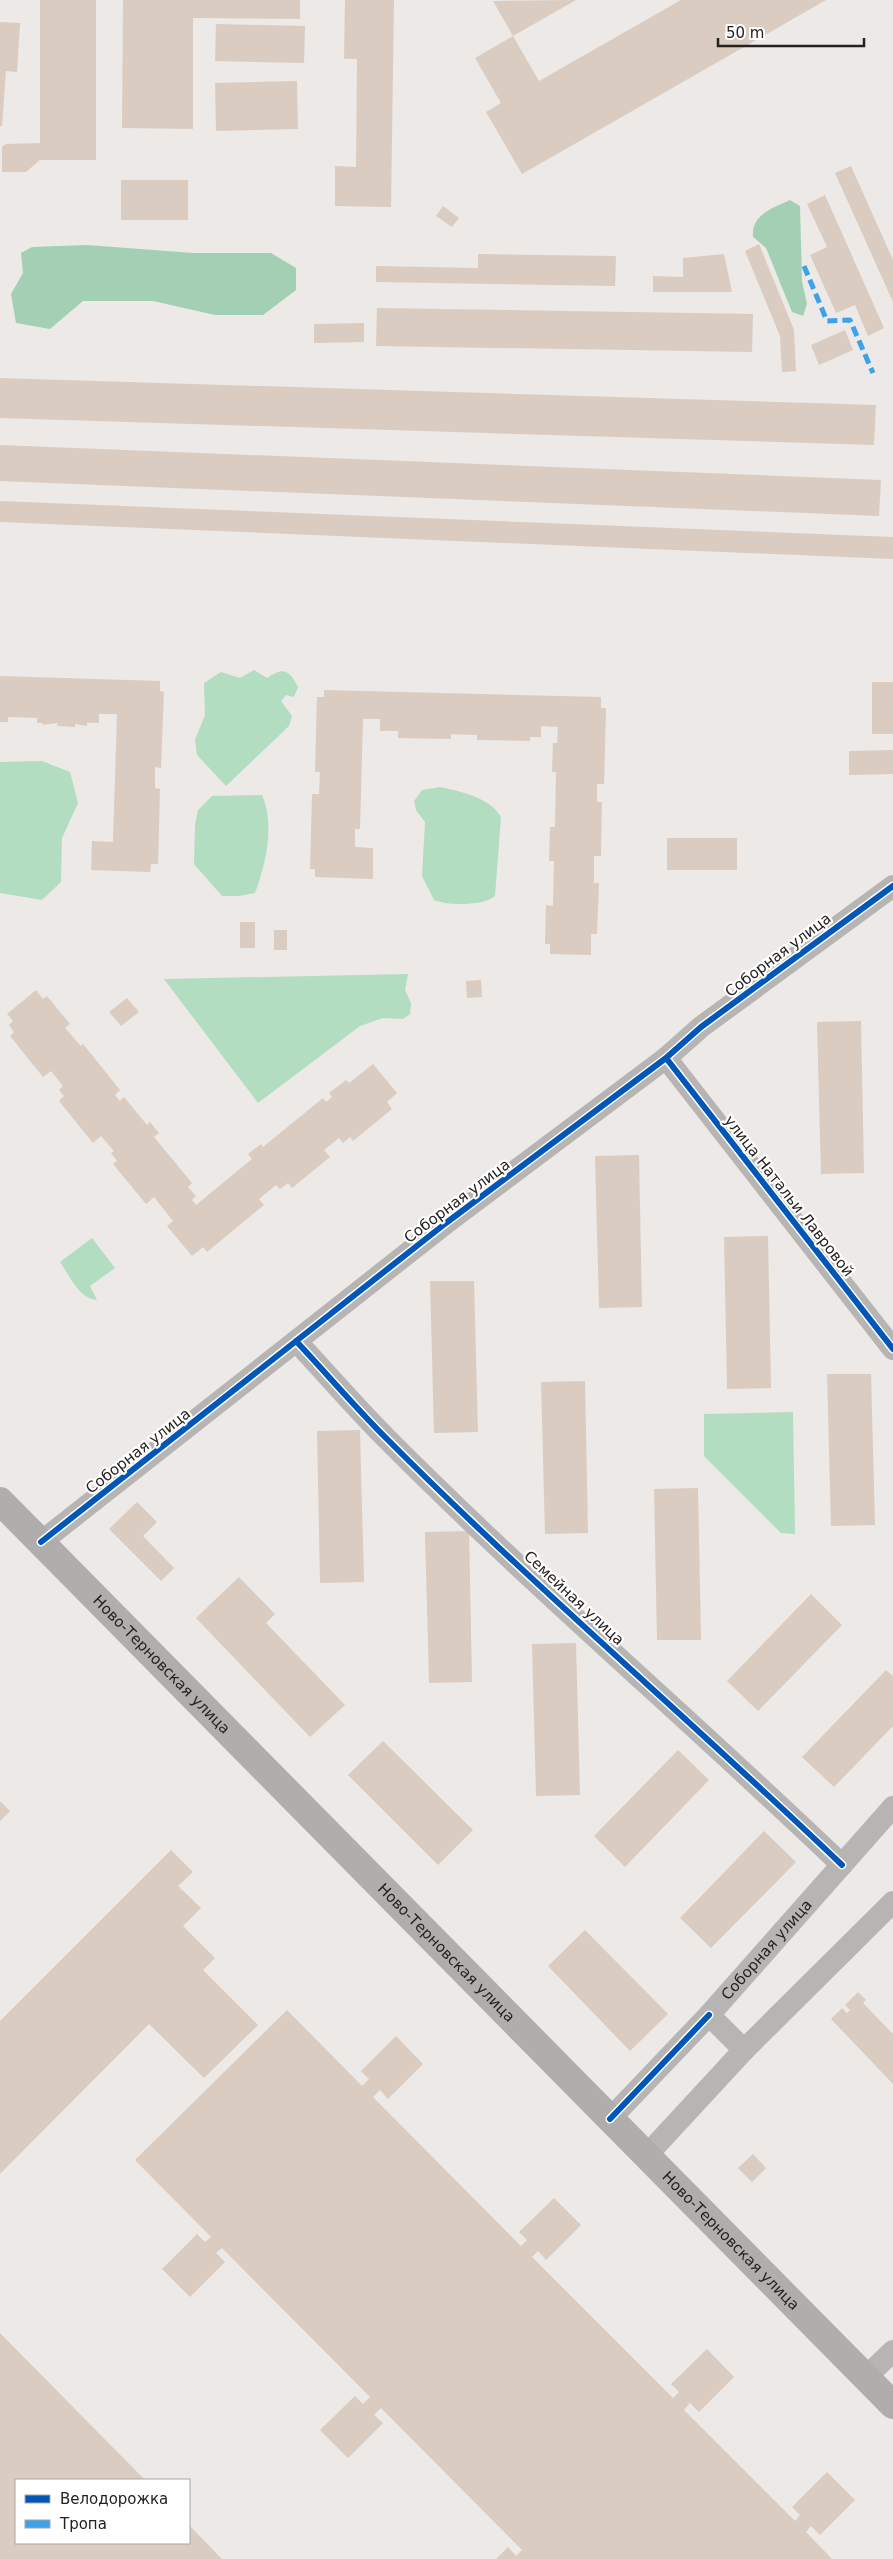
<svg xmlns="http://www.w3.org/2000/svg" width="893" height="2559" viewBox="0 0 893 2559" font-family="'DejaVu Sans',sans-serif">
<rect width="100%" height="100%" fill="#ece9e6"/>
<path fill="#b2ddc1" d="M 254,670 L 267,678 C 283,667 289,669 298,687 L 294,697 L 286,695 L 281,701 L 292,716 L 289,726 L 226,786 L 197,755 L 195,740 L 205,715 L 204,683 L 221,672 L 240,678 Z
M 42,761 L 70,772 L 78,803 L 62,838 L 61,882 L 42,900 L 0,893 L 0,762 Z
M 440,787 C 460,791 491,798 501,817 L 495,896 C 483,906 449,906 434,900 L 422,876 L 425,822 L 416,810 L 414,801 L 422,790 Z
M 262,795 C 275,825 266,863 255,893 L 239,896 L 222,896 L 194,864 L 195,825 L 198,810 L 212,796 Z
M 408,974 L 405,990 L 411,1003 L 410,1014 L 403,1019 L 383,1018 L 360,1026 L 258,1103 L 164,979 Z
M 92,1238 L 115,1268 L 90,1286 L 97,1300 C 79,1299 70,1276 60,1262 Z
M 793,1412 L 795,1534 L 781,1533 L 704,1456 L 704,1414 Z"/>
<path fill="#a3d0b4" d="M 790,200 L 800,206 L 802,281 L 807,304 L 803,316 L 792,312 L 766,248 L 753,237 C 751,215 772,208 790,200 Z
M 87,245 L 193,253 L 271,253 L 296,268 L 296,290 L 263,315 L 215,315 L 153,301 L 83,301 L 50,329 L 16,323 L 11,294 L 23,273 L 21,253 L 32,247 Z"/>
<path fill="#daccc0" d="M 40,0 L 96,0 L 96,160 L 40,160 L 26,172 L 2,172 L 2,147 L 6,144 L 40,143 Z
M 123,0 L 300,0 L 300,19 L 193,18 L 193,129 L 122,128 Z
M 345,0 L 394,0 L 391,207 L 335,206 L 335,166 L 356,167 L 357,59 L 344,59 Z
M 576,0 L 513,36 L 539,81 L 681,0 L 826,0 L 522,174 L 486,112 L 501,103 L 475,58 L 513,36 L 493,1 Z
M 0,22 L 20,23 L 17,72 L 6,71 L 2,126 L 0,126 Z
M 216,24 L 305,26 L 304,63 L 215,61 Z
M 297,81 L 298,129 L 216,131 L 215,83 Z
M 851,166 L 893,260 L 893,302 L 835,173 Z
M 121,180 L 188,180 L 188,220 L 121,220 Z
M 825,195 L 884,328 L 868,336 L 855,305 L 836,313 L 810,255 L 827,247 L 807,204 Z
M 443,206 L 459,218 L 452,227 L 436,216 Z
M 759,244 L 794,330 L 796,371 L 782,372 L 780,336 L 745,251 Z
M 478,254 L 616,256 L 615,286 L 376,282 L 376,266 L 478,268 Z
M 724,254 L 732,292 L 653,292 L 653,276 L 683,277 L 683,258 Z
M 377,308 L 753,314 L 752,352 L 376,346 Z
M 364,323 L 364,342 L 314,343 L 314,324 Z
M 845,330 L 853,350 L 819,365 L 811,345 Z
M 0,378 L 876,405 L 874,445 L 0,418 Z
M 0,445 L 881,480 L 879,516 L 0,481 Z
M 0,501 L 893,537 L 893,559 L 0,522 Z
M 0,676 L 160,681 L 160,691 L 164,692 L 161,768 L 155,767 L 155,788 L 160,789 L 158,864 L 151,864 L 150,872 L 91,870 L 92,841 L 113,842 L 117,714 L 99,714 L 99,723 L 87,723 L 87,726 L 75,724 L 75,727 L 57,726 L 58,723 L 42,725 L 43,723 L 37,723 L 37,718 L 8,717 L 8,722 L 0,722 Z
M 872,682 L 893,682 L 893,734 L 872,734 Z
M 324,690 L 601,697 L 601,708 L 606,708 L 604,784 L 597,784 L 597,802 L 602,802 L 601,856 L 594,856 L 594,883 L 599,883 L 597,934 L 591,934 L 591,955 L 550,954 L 550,944 L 545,944 L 546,905 L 553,906 L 554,861 L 549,861 L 550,827 L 555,827 L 556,772 L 552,772 L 553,743 L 557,743 L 558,727 L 541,726 L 541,737 L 530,737 L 530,741 L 477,740 L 477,735 L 451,734 L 451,739 L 398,738 L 398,731 L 380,731 L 380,719 L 363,719 L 360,829 L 355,829 L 355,847 L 373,848 L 373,879 L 315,877 L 315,869 L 310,869 L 312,794 L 319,794 L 320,772 L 315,772 L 317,697 L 324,697 Z
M 893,750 L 893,774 L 849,775 L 849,751 Z
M 667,838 L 737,838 L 737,870 L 667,870 Z
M 240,922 L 255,922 L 255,948 L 240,948 Z
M 274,930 L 287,930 L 287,950 L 274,950 Z
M 481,980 L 482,997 L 467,998 L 466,981 Z
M 36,990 L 43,999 L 47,996 L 70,1024 L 65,1028 L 81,1046 L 83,1044 L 120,1090 L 115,1095 L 120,1101 L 124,1097 L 147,1125 L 150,1122 L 159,1133 L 154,1137 L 192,1183 L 188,1187 L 196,1196 L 192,1200 L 196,1205 L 252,1159 L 248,1154 L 261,1144 L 263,1147 L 323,1098 L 326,1102 L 332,1097 L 329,1093 L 346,1080 L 349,1083 L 373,1064 L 397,1093 L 387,1102 L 392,1109 L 353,1141 L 350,1137 L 343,1143 L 339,1138 L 324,1150 L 330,1157 L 292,1188 L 288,1183 L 280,1189 L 276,1185 L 259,1199 L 264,1205 L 207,1252 L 203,1247 L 192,1256 L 167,1226 L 173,1221 L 154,1197 L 146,1204 L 113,1164 L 117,1161 L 111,1153 L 114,1151 L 101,1136 L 93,1143 L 59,1101 L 64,1096 L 59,1090 L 63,1086 L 51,1071 L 43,1077 L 10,1036 L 14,1032 L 9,1025 L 13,1021 L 7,1014 Z
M 127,998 L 139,1012 L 121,1026 L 109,1012 Z
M 861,1021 L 864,1173 L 821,1174 L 817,1022 Z
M 639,1155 L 642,1307 L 599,1308 L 595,1156 Z
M 768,1236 L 771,1388 L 727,1389 L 724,1237 Z
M 430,1281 L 474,1281 L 478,1432 L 434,1433 Z
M 827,1374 L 871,1374 L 875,1525 L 831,1526 Z
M 585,1381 L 588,1533 L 545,1534 L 541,1382 Z
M 360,1430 L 364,1582 L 320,1583 L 317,1431 Z
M 698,1488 L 701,1640 L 657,1640 L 654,1489 Z
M 137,1502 L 157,1522 L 143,1536 L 174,1568 L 161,1581 L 109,1529 Z
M 469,1531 L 472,1682 L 429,1683 L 425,1532 Z
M 239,1577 L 275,1614 L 266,1623 L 345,1705 L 310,1737 L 196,1618 Z
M 811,1594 L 842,1625 L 758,1711 L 727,1681 Z
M 576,1643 L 580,1795 L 536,1796 L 532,1644 Z
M 886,1670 L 893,1676 L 893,1726 L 834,1787 L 802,1757 Z
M 383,1741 L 473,1830 L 438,1865 L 348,1775 Z
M 678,1750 L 709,1780 L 625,1867 L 594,1836 Z
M 0,1801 L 10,1811 L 0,1821 Z
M 764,1831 L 796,1862 L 711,1948 L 680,1918 Z
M 171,1850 L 193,1872 L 178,1886 L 201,1908 L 183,1926 L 215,1958 L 203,1970 L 258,2025 L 204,2078 L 149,2024 L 0,2174 L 0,2021 Z
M 585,1930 L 668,2014 L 630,2051 L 548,1966 Z
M 858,1992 L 866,2000 L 863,2003 L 893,2034 L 893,2084 L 831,2019 L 842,2008 L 847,2013 L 850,2010 L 845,2005 Z
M 287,2010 L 362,2086 L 369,2079 L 361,2071 L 396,2036 L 423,2064 L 388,2099 L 380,2090 L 373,2097 L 521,2246 L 527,2240 L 519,2232 L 554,2198 L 581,2225 L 546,2260 L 538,2251 L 532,2257 L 673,2398 L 679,2392 L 671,2384 L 707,2349 L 734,2377 L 699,2412 L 690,2403 L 684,2410 L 795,2521 L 800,2515 L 792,2507 L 827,2472 L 855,2500 L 820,2535 L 811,2526 L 806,2532 L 832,2559 L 496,2559 L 508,2547 L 516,2556 L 522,2550 L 381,2408 L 374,2415 L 383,2423 L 348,2458 L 320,2430 L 355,2396 L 363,2404 L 370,2397 L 222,2248 L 216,2253 L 225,2262 L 190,2297 L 162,2269 L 197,2234 L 205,2242 L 211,2237 L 135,2160 Z
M 753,2154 L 766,2168 L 752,2182 L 738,2168 Z
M 0,2333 L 145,2480 L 16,2480 L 16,2543 L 189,2543 L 189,2525 L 222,2559 L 0,2559 Z"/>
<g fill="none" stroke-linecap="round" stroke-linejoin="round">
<g stroke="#b6b5b4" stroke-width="22">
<path d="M 666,1058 L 893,1349"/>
<path d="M 296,1341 C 326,1373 355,1407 386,1438 C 533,1586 692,1721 842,1865"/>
<path d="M 41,1542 L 446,1223 L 666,1058 L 701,1027 L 893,886"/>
<path d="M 744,2050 L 893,1902"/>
<path d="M 610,2119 L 709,2015"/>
<path id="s1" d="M 646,2156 L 744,2050 L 709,2015 L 893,1807"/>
<path d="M 865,2378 L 893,2351"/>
</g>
<path stroke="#b0aead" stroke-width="28" id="s2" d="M 0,1501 L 893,2405"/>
<path stroke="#3ea2ea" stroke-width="5" stroke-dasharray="10 5" stroke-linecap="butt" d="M 804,266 L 827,321 L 850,320 L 873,373"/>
<g stroke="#fff" stroke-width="9">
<path id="cycleway" d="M 666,1058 L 893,1349
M 296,1341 C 326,1373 355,1407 386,1438 C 533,1586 692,1721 842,1865
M 41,1542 L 446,1223 L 666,1058 L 701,1027 L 893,886
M 610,2119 L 709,2015"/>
</g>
<use href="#cycleway" stroke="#0057b8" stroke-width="6"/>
</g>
<g text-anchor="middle" stroke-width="4.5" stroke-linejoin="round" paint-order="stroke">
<g font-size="15" fill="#24211f" stroke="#fff">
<text transform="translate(778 955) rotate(-37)" y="5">Соборная улица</text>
<text transform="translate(789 1196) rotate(52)" y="5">улица Натальи Лавровой</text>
<text transform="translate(457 1201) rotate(-37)" y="5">Соборная улица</text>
<text transform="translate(138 1451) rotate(-38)" y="5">Соборная улица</text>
<text transform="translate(574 1598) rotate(43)" y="5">Семейная улица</text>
<text dy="5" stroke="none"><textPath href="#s2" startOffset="230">Ново-Терновская улица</textPath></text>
<text dy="5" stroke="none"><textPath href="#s1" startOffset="281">Соборная улица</textPath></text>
<text dy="5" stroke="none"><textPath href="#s2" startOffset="635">Ново-Терновская улица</textPath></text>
<text dy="5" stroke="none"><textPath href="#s2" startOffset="1040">Ново-Терновская улица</textPath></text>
</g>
</g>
<rect x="15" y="2479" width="175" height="65" fill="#ffffff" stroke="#a7a6a5"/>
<rect x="25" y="2495" width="25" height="8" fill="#0057b8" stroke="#a7a6a5"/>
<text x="60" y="2504" font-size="15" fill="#24211f">Велодорожка</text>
<rect x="25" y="2520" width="25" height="8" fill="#3ea2ea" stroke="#a7a6a5"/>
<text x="60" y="2529" font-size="15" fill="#24211f">Тропа</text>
<path d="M718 38v8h146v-8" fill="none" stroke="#24211f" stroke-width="2.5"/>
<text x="726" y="38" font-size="15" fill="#24211f" stroke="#ffffff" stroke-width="4" paint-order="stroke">50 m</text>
</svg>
